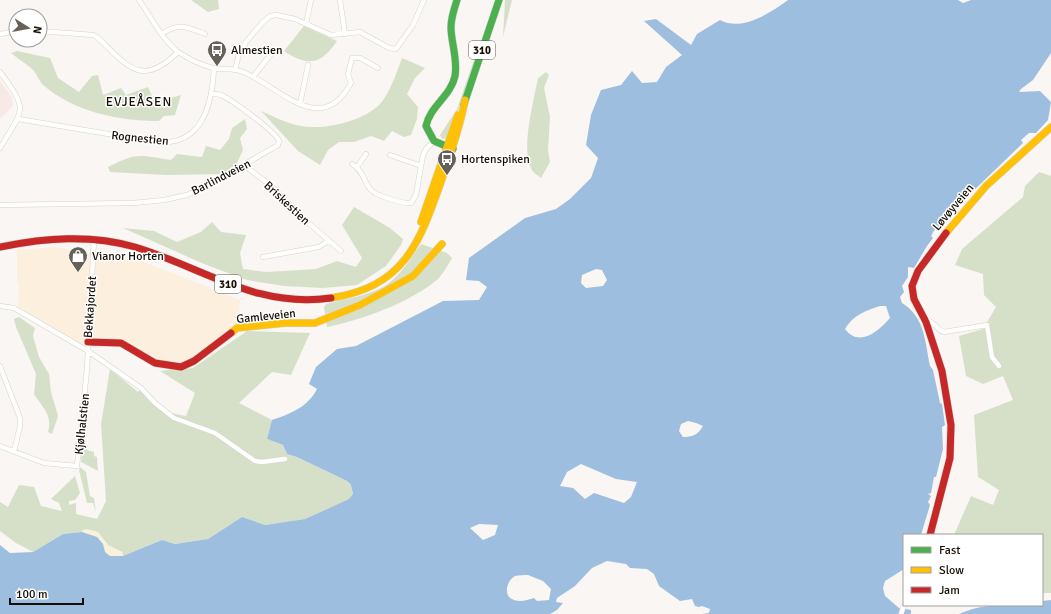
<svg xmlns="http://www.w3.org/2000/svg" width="1051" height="614" viewBox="0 0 1051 614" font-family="Signika,sans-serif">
<rect width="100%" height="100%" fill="#f9f6f3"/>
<path fill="#fcefde" d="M 56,247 L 90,253 L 126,255 L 240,300 L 238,323 L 234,329 L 187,365 L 161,365 L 121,343 L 88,342 L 85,346 L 18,307 L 19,285 L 17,284 L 17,250 Z"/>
<path fill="#f7eae6" d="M 0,81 L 12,97 L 13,106 L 0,119 Z"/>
<path fill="#d6e0c9" d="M 191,0 L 218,0 L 219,9 L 208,12 Z
M 505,0 L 512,0 L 503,37 Z
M 304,26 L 337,41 C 321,65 308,67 284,51 Z
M 478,48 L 480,49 L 451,131 L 447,138 L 442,139 L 440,135 L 457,109 Z
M 17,51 L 50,58 L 58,78 L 79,92 L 92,76 L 98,75 L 103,95 L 121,88 L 126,95 L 148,87 L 155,103 L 181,95 L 175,115 L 164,116 L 159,121 C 119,121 74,112 43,85 C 39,81 37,74 33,70 C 27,64 18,59 11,53 Z
M 402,58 L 425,68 L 415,78 L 407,94 L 418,107 L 417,119 L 411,135 L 404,137 L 392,131 L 384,141 L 371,136 L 354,142 L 339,142 L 328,150 L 320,165 L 298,151 L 261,111 C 273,116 288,124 301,126 C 325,130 361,122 379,105 C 389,95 397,72 402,58 Z
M 546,72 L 549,75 L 544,88 L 550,117 L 548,150 L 550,162 L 541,178 C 538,175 533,173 532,170 C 520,152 534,99 538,78 Z
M 245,119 L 247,129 L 240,138 L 243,150 L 237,163 L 223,174 L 166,175 L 110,172 L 108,167 C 137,152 140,155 171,160 L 177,154 L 202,157 L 206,146 L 220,150 L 229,139 L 232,128 Z
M 1039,172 L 1051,176 L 1051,593 L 1042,593 L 1042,535 L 954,535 L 971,496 L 993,505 L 999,490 L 978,477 L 974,415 L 1013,400 L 1003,376 L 983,384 L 966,376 L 959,336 L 983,329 L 996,307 L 984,295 L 983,274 L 955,265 L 962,249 L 1023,197 L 1025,186 Z
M 354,207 L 390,228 L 403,239 L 401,245 L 386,266 L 357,285 L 323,288 L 284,286 L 247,280 L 204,264 L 123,228 L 154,231 L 177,242 L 201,232 L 212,222 L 221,232 L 246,235 L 240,253 L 243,269 L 266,272 L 316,269 L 337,261 L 356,267 L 362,258 L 342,225 Z
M 421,244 L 447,253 L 452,258 C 448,265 443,274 438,279 C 409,303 364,319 327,327 L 324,307 L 326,304 C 345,299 373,295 389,283 C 402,273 411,258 421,244 Z
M 19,317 L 35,328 L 33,336 L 39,357 L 49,374 L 51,392 L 58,416 L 52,434 L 48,432 C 53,415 42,407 34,394 L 36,374 L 16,327 L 14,319 Z
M 247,331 L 310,333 L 291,375 L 272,372 L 239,403 L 272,420 L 267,439 L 283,445 L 287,454 L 297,457 L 347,481 L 351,485 L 353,494 L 349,499 L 305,519 L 265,525 L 242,517 L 208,539 L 175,544 L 162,540 L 123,556 L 122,552 L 108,545 L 98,532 L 83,530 L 82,532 L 63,534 L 33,552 L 16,543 L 0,531 L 0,502 L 8,507 L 19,485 L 34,487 L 41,506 L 62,511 L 59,503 L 51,499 L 75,476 L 80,493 L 75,500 L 69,501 L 69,505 L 76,503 L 76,514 L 97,519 L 106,501 L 101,424 L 110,369 L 138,392 L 140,390 C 155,408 164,412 186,416 L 195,393 L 160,371 L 193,368 Z
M 82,445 L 87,446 L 87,450 L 94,452 L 94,456 L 97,457 L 98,471 L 81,462 Z
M 80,467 L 86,472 L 90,496 L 94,498 L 96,512 L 93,503 L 87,503 L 79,470 Z"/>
<path fill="#f8f2dc" d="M 87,529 L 98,532 L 107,545 L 122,552 L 123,556 L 110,556 L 104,552 L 103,544 L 82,532 L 83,530 Z"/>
<path fill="#9dbedf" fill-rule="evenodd" d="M 788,0 L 958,0 L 963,3 L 971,0 L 1051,0 L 1051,53 L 1033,80 L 1021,89 L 1019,92 L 1040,91 L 1051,102 L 1048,120 L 1036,133 L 1029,133 L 1021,140 L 1023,143 L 968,196 L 941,227 L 935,229 L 931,236 L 933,238 L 927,246 L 914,268 L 908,267 L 908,277 L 902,286 L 904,292 L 900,297 L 902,303 C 925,317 925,342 930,366 L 933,370 L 940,403 L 942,404 L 945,425 L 942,427 L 943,449 L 936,477 L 934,477 L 931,493 L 928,494 L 931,496 L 928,502 L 930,505 L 921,535 L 904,535 L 904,569 L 885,581 L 883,588 L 885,596 L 899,608 L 911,610 L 911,614 L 702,614 L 709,613 L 710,609 L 702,606 L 699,607 L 695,606 L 692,599 L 680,601 L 659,586 L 654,574 L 647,569 L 630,568 L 626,564 L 607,561 L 592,568 L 575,586 L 557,598 L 556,602 L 563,603 L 557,610 L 550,614 L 0,614 L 0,545 L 10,553 L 33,552 L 63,534 L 82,532 L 97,537 L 103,544 L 105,552 L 110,556 L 123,556 L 162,540 L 175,544 L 208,539 L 242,517 L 265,525 L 305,519 L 349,499 L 353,494 L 351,485 L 347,481 L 297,457 L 287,454 L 283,445 L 267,439 L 272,420 C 290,414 308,407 317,389 L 309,384 L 316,367 L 337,349 L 356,346 L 443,301 L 479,300 L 487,287 L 479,281 L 466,280 L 469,258 L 525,218 L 556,209 L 570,199 L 591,178 L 598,158 L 586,145 L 591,115 L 601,90 L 621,85 L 632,71 L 642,83 L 657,82 L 666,67 L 682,55 L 644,21 L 656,19 L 691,45 L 697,34 L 720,20 C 742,32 770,13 788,0 ZM 596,269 L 602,270 L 607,280 L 603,286 L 586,288 L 581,283 L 582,275 ZM 880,306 L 886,306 L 890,318 C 879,331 859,348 845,329 C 853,315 865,311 880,306 ZM 688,421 L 696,423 L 703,426 C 698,435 692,437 683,437 L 679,431 L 681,424 ZM 581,464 L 616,479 L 637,482 L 631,497 L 624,503 L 594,493 L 585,499 L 573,488 L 560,486 L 567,472 ZM 479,524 L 498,525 L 495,535 L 483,540 L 470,528 ZM 528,575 L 543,581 L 551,589 L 549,600 L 537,601 L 534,598 C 527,600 519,603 512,599 C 503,595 507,580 515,576 C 519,575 524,575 528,575 Z
M 1051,600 L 1051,614 L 959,614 C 984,602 1015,605 1042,605 L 1042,601 Z"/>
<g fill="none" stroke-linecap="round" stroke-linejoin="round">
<g stroke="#d8d2cb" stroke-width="5.5">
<path id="street" d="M 139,0 C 151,17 161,38 177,51 C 187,58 201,65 213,68 C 223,70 234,68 243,72 C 279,86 321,139 351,83 L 348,74 L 352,58 L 360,58 L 378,68
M 340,0 L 345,34
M 306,24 L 311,0
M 40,31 L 93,35 L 97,37 C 127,65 141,89 178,52
M 0,34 L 16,31
M 162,34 C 179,22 187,27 205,34
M 235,70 L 239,54 L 246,42 L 263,22 L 270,16 L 276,15 L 295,19 L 331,35 L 360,32 L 389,48 L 396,49 L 413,25 L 424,0
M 0,72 C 29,111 24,108 0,148
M 253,77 L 274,50
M 300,104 L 308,65
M 18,119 L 157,142 C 203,146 212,104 214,68
M 390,155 L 421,166
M 352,164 C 362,169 364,181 370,189 C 376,196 403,204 411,203 L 416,195 L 423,155 L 426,149 L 434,141
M 245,166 L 270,185 L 305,220 L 341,251
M 357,167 L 366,154
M 0,205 L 134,203 L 164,200 L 187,195 L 211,184 L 278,145 L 279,141 C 276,132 232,100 221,95 C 218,94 215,94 212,94
M 263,257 L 319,247 L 328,241
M 0,306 L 14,308 L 88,351 L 141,388 L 155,403 L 174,418 L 215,433 L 255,461 L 262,462 L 285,459
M 926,320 C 933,320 937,330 944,332 L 987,325 L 992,357 L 999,366
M 0,366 L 20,418 L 20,426 L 14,452
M 0,446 L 44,463 L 77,466 L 87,369 L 94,239
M 901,614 L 904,605"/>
</g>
<g stroke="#d8d2cb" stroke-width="8">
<path id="fast" d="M 464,104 L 499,0
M 453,149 L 434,141 L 426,126 C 430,106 451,96 455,76 C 458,59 451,43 451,27 C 451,18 454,9 457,0"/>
</g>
<g stroke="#d8d2cb" stroke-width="8">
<path id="slow" d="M 421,222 L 458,115
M 946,233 L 986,186 L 1051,127
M 331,298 C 404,287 419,244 441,182 C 450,155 460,128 465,100
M 231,333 L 237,328 L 285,323 L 315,323 L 360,305 L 413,276 L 442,244"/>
</g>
<g stroke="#d8d2cb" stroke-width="8">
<path id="jam" d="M 0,247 C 45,238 90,234 135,247 C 202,267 256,309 331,298
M 88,342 L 121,343 L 155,363 L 181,367 L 194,361 L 231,333
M 930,535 L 950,458 L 951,425 L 942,371 L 926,322 L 914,299 L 912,286 L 918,271 L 946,233"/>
</g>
<use href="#street" stroke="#fefefd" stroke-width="4.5"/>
<use href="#fast" stroke="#4caf50" stroke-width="7"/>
<use href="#slow" stroke="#ffc107" stroke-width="7"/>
<use href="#jam" stroke="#c62828" stroke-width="7"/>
</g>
<defs>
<g id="bus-pin" transform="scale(1)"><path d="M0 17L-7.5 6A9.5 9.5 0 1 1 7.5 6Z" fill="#656058" stroke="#fff"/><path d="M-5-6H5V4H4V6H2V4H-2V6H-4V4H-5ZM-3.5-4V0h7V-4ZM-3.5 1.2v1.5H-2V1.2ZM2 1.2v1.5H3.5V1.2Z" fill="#fff"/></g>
<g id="shop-pin" transform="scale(1)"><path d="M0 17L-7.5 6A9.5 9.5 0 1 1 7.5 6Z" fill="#656058" stroke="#fff"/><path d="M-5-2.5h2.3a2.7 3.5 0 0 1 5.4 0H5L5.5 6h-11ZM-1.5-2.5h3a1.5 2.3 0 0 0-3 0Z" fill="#fff"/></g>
</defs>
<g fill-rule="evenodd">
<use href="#bus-pin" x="217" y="50"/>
<use href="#bus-pin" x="447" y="159"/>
<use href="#shop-pin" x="78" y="256"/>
</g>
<g text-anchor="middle" stroke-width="3" stroke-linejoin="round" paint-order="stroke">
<g fill="#fff" stroke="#5c5750" stroke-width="1">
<rect x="469" y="41" width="26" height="18" rx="3"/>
<rect x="215" y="275" width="26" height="18" rx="3"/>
</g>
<g font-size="11" font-weight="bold" fill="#160f05">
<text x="482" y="54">310</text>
<text x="228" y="288">310</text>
</g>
<g font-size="12" fill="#160f05" stroke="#fff" text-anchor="start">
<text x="231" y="54">Almestien</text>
<text x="461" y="163">Hortenspiken</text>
<text x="92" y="260">Vianor Horten</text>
</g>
<g font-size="12" fill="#160f05" stroke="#fff">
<text transform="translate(140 138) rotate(6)" y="4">Rognestien</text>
<text transform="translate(221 177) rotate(-27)" y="4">Barlindveien</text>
<text transform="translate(287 203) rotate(43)" y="4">Briskestien</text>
<text transform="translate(953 207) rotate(-50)" y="4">Løvøyveien</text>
<text transform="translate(90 307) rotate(-86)" y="4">Bekkajordet</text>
<text transform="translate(266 316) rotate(-6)" y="4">Gamleveien</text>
<text transform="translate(82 424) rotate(-84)" y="4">Kjølhalstien</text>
</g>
<g font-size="13" letter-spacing="1" fill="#160f05" stroke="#fff">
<text x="139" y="106">EVJEÅSEN</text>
</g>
</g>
<rect x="903" y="534" width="140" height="72" fill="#ffffff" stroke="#a29f9b"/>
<rect x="911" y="547" width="20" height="6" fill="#4caf50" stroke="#a29f9b"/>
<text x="939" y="554" font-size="12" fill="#160f05">Fast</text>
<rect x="911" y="567" width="20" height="6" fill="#ffc107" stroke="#a29f9b"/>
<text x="939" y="574" font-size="12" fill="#160f05">Slow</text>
<rect x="911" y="587" width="20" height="6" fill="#c62828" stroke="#a29f9b"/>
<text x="939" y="594" font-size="12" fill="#160f05">Jam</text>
<g transform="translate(28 28) rotate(101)"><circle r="19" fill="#ffffff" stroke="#a29f9b"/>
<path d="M0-3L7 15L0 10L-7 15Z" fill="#656058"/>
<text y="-6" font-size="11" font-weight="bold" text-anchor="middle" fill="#160f05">N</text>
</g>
<path d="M10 598v6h73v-6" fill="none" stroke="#160f05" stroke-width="2"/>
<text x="16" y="598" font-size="12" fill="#160f05" stroke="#ffffff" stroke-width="3" paint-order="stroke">100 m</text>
</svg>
